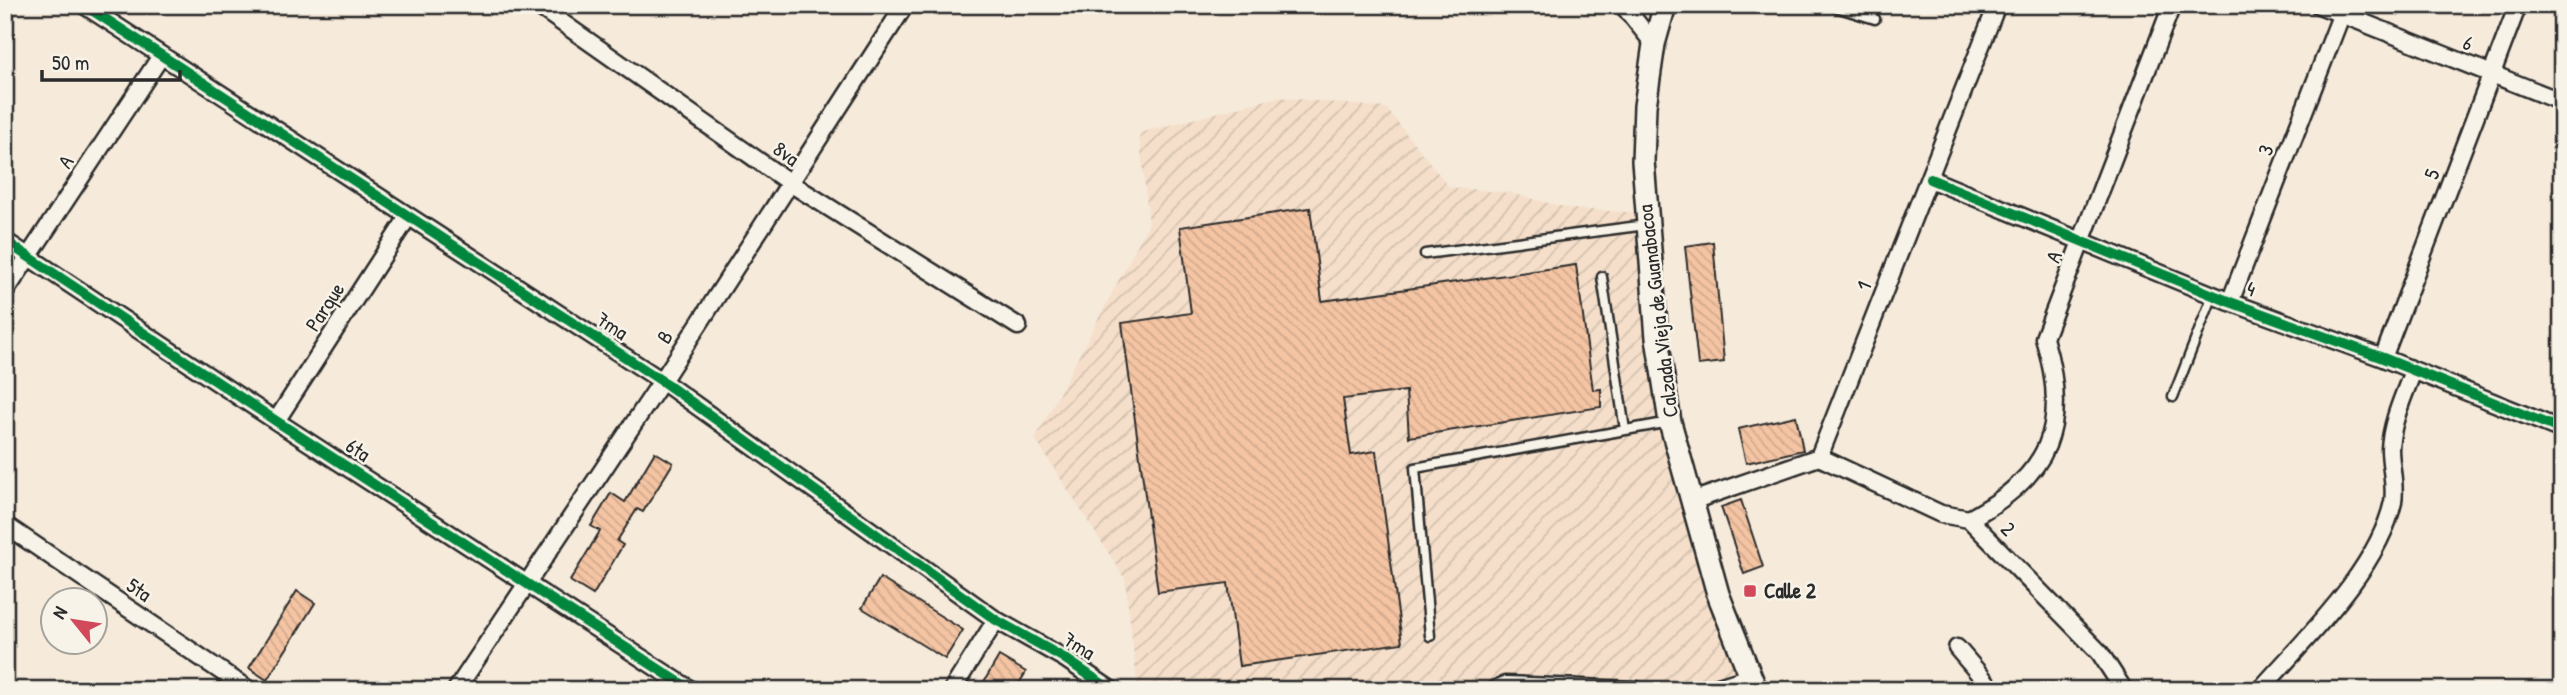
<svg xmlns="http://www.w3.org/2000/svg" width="2567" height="695" viewBox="0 0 2567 695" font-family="'Patrick Hand',sans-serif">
<defs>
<pattern id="industrial-furrows" width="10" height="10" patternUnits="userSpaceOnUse" patternTransform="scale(1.75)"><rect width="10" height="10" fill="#f5dfca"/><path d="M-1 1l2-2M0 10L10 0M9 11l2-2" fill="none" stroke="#d2c0ae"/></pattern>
<pattern id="building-back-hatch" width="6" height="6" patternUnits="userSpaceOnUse" patternTransform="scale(1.75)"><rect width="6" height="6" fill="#f4c4a3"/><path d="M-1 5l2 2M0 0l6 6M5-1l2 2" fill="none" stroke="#d1a98c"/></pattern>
</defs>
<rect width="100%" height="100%" fill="#f6eada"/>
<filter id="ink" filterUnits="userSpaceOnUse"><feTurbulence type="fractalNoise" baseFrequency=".0143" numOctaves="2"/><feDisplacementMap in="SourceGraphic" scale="14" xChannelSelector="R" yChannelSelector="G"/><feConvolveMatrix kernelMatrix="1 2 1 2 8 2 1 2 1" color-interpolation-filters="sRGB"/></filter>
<g filter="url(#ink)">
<path fill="url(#industrial-furrows)" d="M 1278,97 L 1386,108 L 1449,187 L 1511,193 L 1571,209 L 1645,213 L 1670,422 L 1756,690 L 1138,690 L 1125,579 L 1035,439 L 1149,223 L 1139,133 Z"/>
<path fill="url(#building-back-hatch)" stroke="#2b2b2b" stroke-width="2" d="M 1310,208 L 1322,301 L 1576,265 L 1593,390 L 1601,389 L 1601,407 L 1409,437 L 1406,391 L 1343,399 L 1351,455 L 1376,451 L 1402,643 L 1239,666 L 1228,583 L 1158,592 L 1122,323 L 1191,313 L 1180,227 Z
M 1713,242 L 1724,362 L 1698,365 L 1685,246 Z
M 1796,416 L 1803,450 L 1746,463 L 1738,429 Z
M 655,452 L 673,463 L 643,512 L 637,509 L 617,541 L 623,545 L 593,595 L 570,581 L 600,531 L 591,526 L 611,493 L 625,502 Z
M 1741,500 L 1763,567 L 1744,574 L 1721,507 Z
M 880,578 L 963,630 L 945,659 L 862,608 Z
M 297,591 L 315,603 L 267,680 L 249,668 Z
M 999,656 L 1026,672 L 1015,690 L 979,690 Z"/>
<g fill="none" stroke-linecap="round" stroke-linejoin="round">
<g stroke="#2b2b2b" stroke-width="13">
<path id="lane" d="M 1829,5 L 1875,19
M 1425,254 L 1646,225
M 1602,277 L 1625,430
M 2173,397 L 2213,295
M 1430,636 L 1415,468 L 1670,422
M 2262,687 L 2280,690"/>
</g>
<g stroke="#2b2b2b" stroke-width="21">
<path id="street" d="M 84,5 L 662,381 L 996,620 L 1064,658 L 1111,690
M 537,5 L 790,183 L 1018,326
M 1623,5 L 1654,44
M 2319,5 L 2562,102
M 1930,179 L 2230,302 L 2383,358 L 2562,430
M 5,241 L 276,421 L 691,690
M 5,292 L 161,56
M 2230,302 L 2342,13
M 2383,358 L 2518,5
M 276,421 L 408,217
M 1819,457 L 1941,514 L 1969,519 L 2100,653 L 2124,690
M 1692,501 L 1819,457 L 1997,5
M 1969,519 C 2050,476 2071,426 2044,338 L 2172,5
M 5,525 L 249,690
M 1957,648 L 1993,690
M 456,690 L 662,381 L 905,5
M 952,690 L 996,620
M 1494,690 L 1505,685 L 1636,690
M 1695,690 L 1712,689 L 1750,677
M 2260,690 C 2305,639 2378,570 2393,502 C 2396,485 2390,466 2390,449 C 2391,423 2404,395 2413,371"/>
</g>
<g stroke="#2b2b2b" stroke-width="26">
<path id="secondary" d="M 1665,5 L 1654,44 L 1645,106 L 1643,161 L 1657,338 L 1670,422 L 1718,594 L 1756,690"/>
</g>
<use href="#lane" stroke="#f7f3e8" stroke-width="8"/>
<use href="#street" stroke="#f7f3e8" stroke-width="16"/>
<use href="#secondary" stroke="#f7f3e8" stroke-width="21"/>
<g stroke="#f7f3e8" stroke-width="15">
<path id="cycleway" d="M 84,5 L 662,381 L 996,620 L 1064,658 L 1111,690
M 1930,179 L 2230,302 L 2383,358 L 2562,430
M 5,241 L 276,421 L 691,690"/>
</g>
<use href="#cycleway" stroke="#00873e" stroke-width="10"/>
</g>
</g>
<rect fill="#d1495b" stroke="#f7f3e8" stroke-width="2.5" x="1743" y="584" width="14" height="14" rx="3.5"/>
<g text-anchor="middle" stroke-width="5" stroke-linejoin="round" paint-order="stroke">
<g font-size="21" fill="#2b2b2b" stroke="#f7f3e8">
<text transform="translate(2468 43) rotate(22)" y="7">6</text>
<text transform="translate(2266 150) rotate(-69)" y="7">3</text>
<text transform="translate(786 154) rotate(35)" y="7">8va</text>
<text transform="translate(66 162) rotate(-57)" y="7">A</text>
<text transform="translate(2432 174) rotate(-69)" y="7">5</text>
<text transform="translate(2054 257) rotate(-69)" y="7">A</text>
<text transform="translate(1864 286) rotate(-68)" y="7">1</text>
<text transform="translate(2251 289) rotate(20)" y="7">4</text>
<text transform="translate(325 307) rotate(-57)" y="7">Parque</text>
<text transform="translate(1658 311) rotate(-97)" y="7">Calzada Vieja de Guanabacoa</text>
<text transform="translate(612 326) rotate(33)" y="7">7ma</text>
<text transform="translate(665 337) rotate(-57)" y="7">B</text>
<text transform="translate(358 450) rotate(33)" y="7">6ta</text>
<text transform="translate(2008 529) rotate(46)" y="7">2</text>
<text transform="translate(139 590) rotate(34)" y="7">5ta</text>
<text transform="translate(1079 646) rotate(32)" y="7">7ma</text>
</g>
<g font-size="21" font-weight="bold" fill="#2b2b2b" stroke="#f7f3e8" text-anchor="start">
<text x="1764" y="598">Calle 2</text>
</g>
</g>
<rect width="2567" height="695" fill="none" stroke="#f7f3e8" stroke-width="28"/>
<rect x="14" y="14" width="2539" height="667" fill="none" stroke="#2b2b2b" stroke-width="2.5" filter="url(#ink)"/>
<g transform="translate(74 621) rotate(300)"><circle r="33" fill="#f7f3e8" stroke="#a5a39c" stroke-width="2"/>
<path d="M0-5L12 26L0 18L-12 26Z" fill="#d1495b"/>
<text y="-10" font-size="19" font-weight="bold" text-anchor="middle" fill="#2b2b2b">N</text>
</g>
<path d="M42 70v10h138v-10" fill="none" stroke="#2b2b2b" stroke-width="3.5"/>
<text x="52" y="70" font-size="21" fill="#2b2b2b" stroke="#f7f3e8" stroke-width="5" paint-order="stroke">50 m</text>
</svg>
